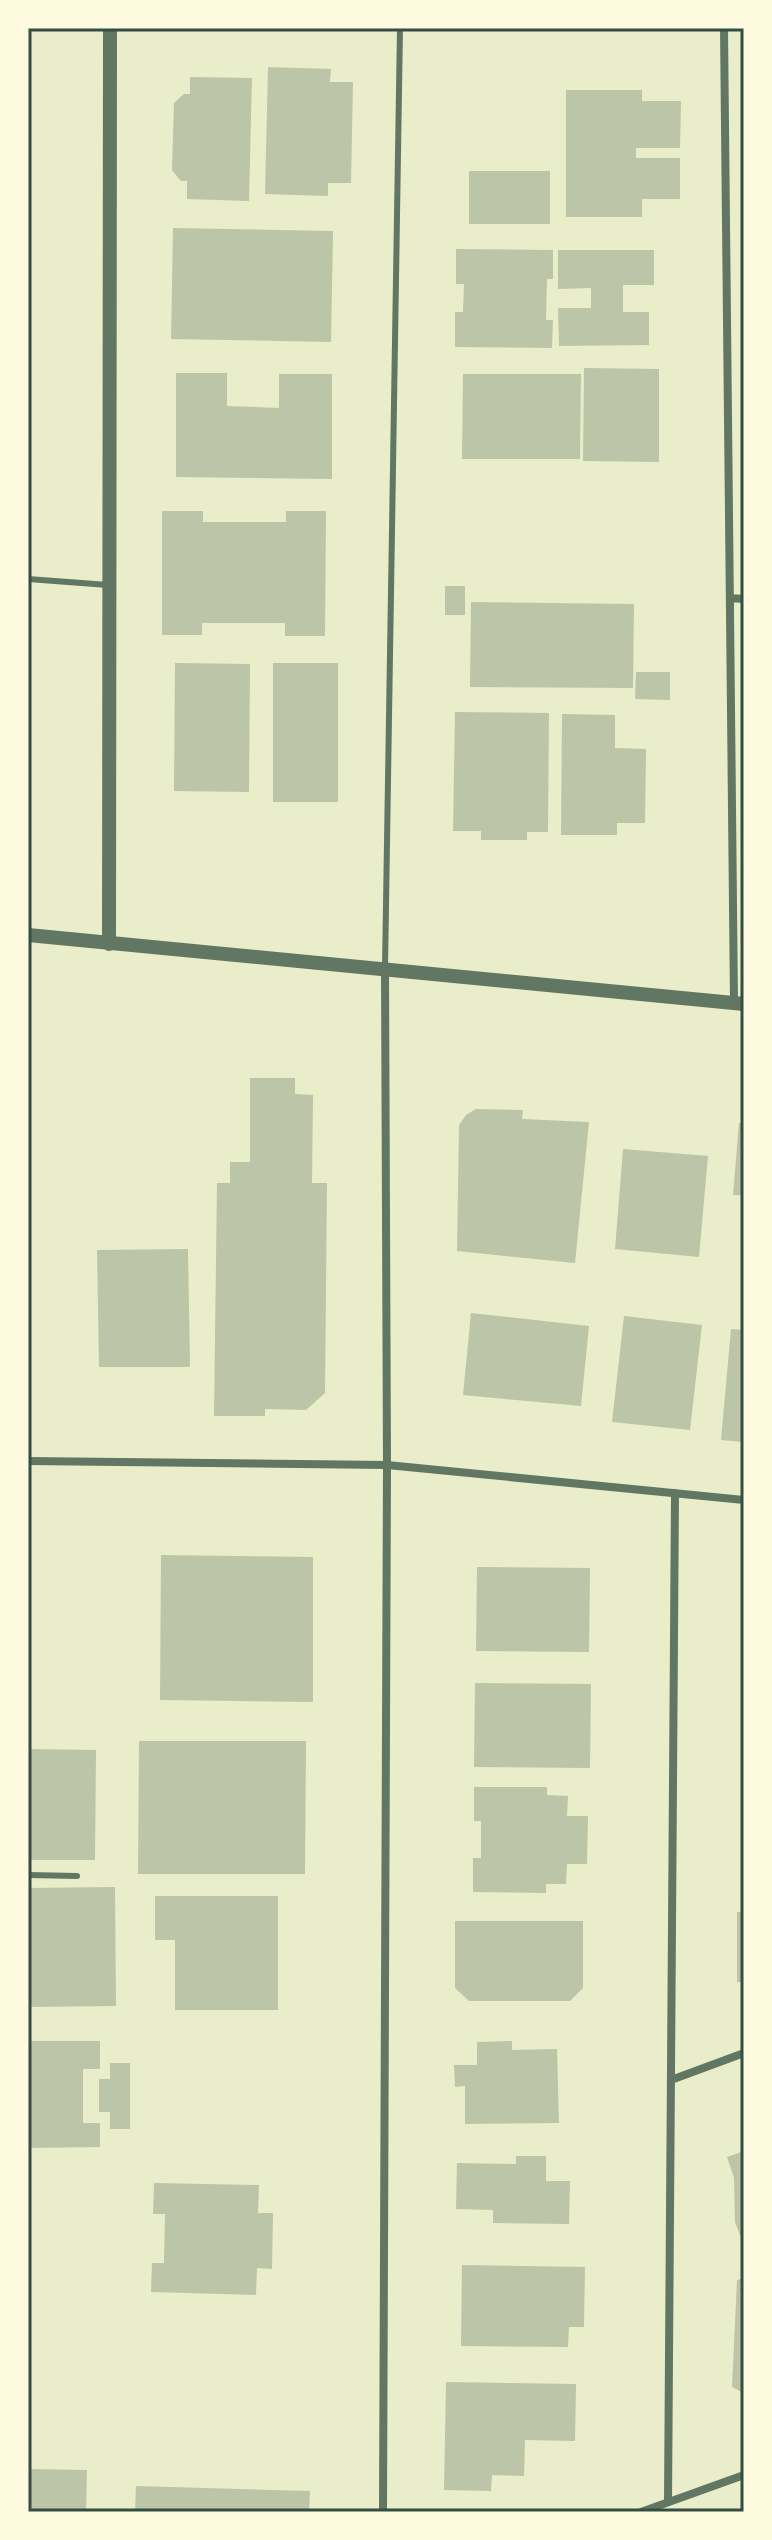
<svg xmlns="http://www.w3.org/2000/svg" width="772" height="2540" viewBox="0 0 772 2540" font-family="Lato,sans-serif">
<rect width="100%" height="100%" fill="#e9edc9"/>
<path fill="#bcc5a7" d="M 268,67 L 331,69 L 330,82 L 353,82 L 351,183 L 328,183 L 328,196 L 265,194 Z
M 190,77 L 252,78 L 249,201 L 187,199 L 187,181 L 181,181 L 172,170 L 174,103 L 184,94 L 190,94 Z
M 566,90 L 642,90 L 642,101 L 681,101 L 680,148 L 636,148 L 636,158 L 680,158 L 680,199 L 642,199 L 642,217 L 566,217 Z
M 469,171 L 550,171 L 550,224 L 469,224 Z
M 173,228 L 333,231 L 331,342 L 171,339 Z
M 456,249 L 553,250 L 553,279 L 547,279 L 546,320 L 553,320 L 552,348 L 455,347 L 455,312 L 463,312 L 464,284 L 456,284 Z
M 558,250 L 654,250 L 654,285 L 623,285 L 623,312 L 649,312 L 649,345 L 559,346 L 558,308 L 591,308 L 591,288 L 558,289 Z
M 584,368 L 659,369 L 659,462 L 583,461 Z
M 176,373 L 227,373 L 227,406 L 279,408 L 279,374 L 332,374 L 332,479 L 176,477 Z
M 463,374 L 581,374 L 580,459 L 462,459 Z
M 162,511 L 203,511 L 203,522 L 286,522 L 286,511 L 326,511 L 325,636 L 285,636 L 285,623 L 202,623 L 202,635 L 162,635 Z
M 445,586 L 465,586 L 465,615 L 445,615 Z
M 471,602 L 634,604 L 633,688 L 470,687 Z
M 175,663 L 250,664 L 249,792 L 174,791 Z
M 273,663 L 338,663 L 338,802 L 273,802 Z
M 636,672 L 670,672 L 670,700 L 635,699 Z
M 455,712 L 549,713 L 548,832 L 527,832 L 527,840 L 481,840 L 481,831 L 453,831 Z
M 562,714 L 615,715 L 615,748 L 646,749 L 645,823 L 617,823 L 617,835 L 561,835 Z
M 250,1078 L 295,1078 L 295,1094 L 313,1095 L 312,1183 L 327,1183 L 325,1393 L 306,1410 L 265,1409 L 265,1416 L 214,1416 L 217,1183 L 230,1183 L 230,1162 L 250,1162 Z
M 476,1109 L 523,1110 L 522,1119 L 589,1122 L 575,1263 L 457,1251 L 459,1125 L 466,1115 Z
M 739,1123 L 744,1124 L 744,1195 L 733,1195 Z
M 623,1149 L 708,1156 L 699,1257 L 615,1249 Z
M 188,1249 L 190,1367 L 99,1367 L 97,1250 Z
M 471,1313 L 589,1326 L 581,1406 L 463,1395 Z
M 624,1316 L 702,1325 L 690,1430 L 612,1422 Z
M 731,1329 L 744,1330 L 744,1442 L 721,1440 Z
M 161,1555 L 313,1557 L 313,1702 L 160,1700 Z
M 477,1567 L 590,1568 L 589,1652 L 476,1651 Z
M 475,1683 L 591,1684 L 590,1768 L 474,1767 Z
M 139,1741 L 306,1741 L 305,1874 L 138,1874 Z
M 28,1749 L 96,1750 L 95,1860 L 28,1860 Z
M 474,1787 L 547,1787 L 547,1795 L 568,1796 L 567,1816 L 588,1816 L 587,1864 L 567,1864 L 566,1884 L 546,1884 L 546,1893 L 473,1892 L 473,1858 L 481,1858 L 481,1821 L 474,1821 Z
M 115,1887 L 116,2006 L 28,2007 L 28,1888 Z
M 155,1896 L 278,1896 L 278,2010 L 175,2010 L 175,1940 L 155,1940 Z
M 737,1912 L 744,1912 L 744,1982 L 737,1982 Z
M 455,1921 L 583,1921 L 583,1988 L 570,2001 L 469,2001 L 455,1988 Z
M 28,2041 L 100,2041 L 100,2069 L 83,2069 L 83,2123 L 100,2123 L 100,2147 L 28,2148 Z
M 512,2041 L 512,2050 L 557,2049 L 559,2123 L 465,2124 L 465,2086 L 455,2087 L 454,2065 L 477,2065 L 477,2042 Z
M 110,2063 L 130,2063 L 130,2129 L 110,2129 L 110,2112 L 99,2112 L 99,2079 L 110,2079 Z
M 744,2151 L 744,2246 L 735,2222 L 734,2178 L 727,2157 Z
M 516,2156 L 546,2156 L 546,2181 L 570,2181 L 569,2224 L 493,2223 L 493,2210 L 456,2209 L 457,2163 L 516,2164 Z
M 154,2183 L 259,2185 L 258,2213 L 273,2213 L 272,2269 L 257,2268 L 256,2295 L 151,2292 L 152,2263 L 164,2263 L 165,2214 L 153,2214 Z
M 462,2265 L 585,2267 L 584,2327 L 569,2327 L 568,2347 L 461,2346 Z
M 744,2278 L 744,2393 L 732,2387 L 737,2280 Z
M 446,2382 L 576,2384 L 575,2441 L 525,2440 L 524,2476 L 492,2475 L 491,2491 L 444,2490 Z
M 28,2469 L 87,2470 L 86,2512 L 28,2512 Z
M 136,2486 L 310,2491 L 309,2512 L 135,2512 Z"/>
<g fill="none" stroke-linecap="round" stroke-linejoin="round">
<path stroke="#617663" stroke-width="6" d="M 28,579 L 108,585
M 385,968 L 400,28
M 28,1875 L 77,1876"/>
<path stroke="#617663" stroke-width="8" d="M 724,28 L 734,1003
M 730,598 L 744,599
M 28,1461 L 387,1465 L 744,1500
M 671,2080 L 744,2053
M 668,2502 L 675,1493
M 383,2512 L 387,1465 L 385,970
M 641,2512 L 744,2475"/>
<path stroke="#617663" stroke-width="14" d="M 28,935 L 744,1004
M 109,944 L 110,28"/>
</g>
<rect width="772" height="2540" fill="none" stroke="#fefae0" stroke-width="60"/>
<rect x="30" y="30" width="712" height="2480" fill="none" stroke="#344e41" stroke-width="3"/>
</svg>
